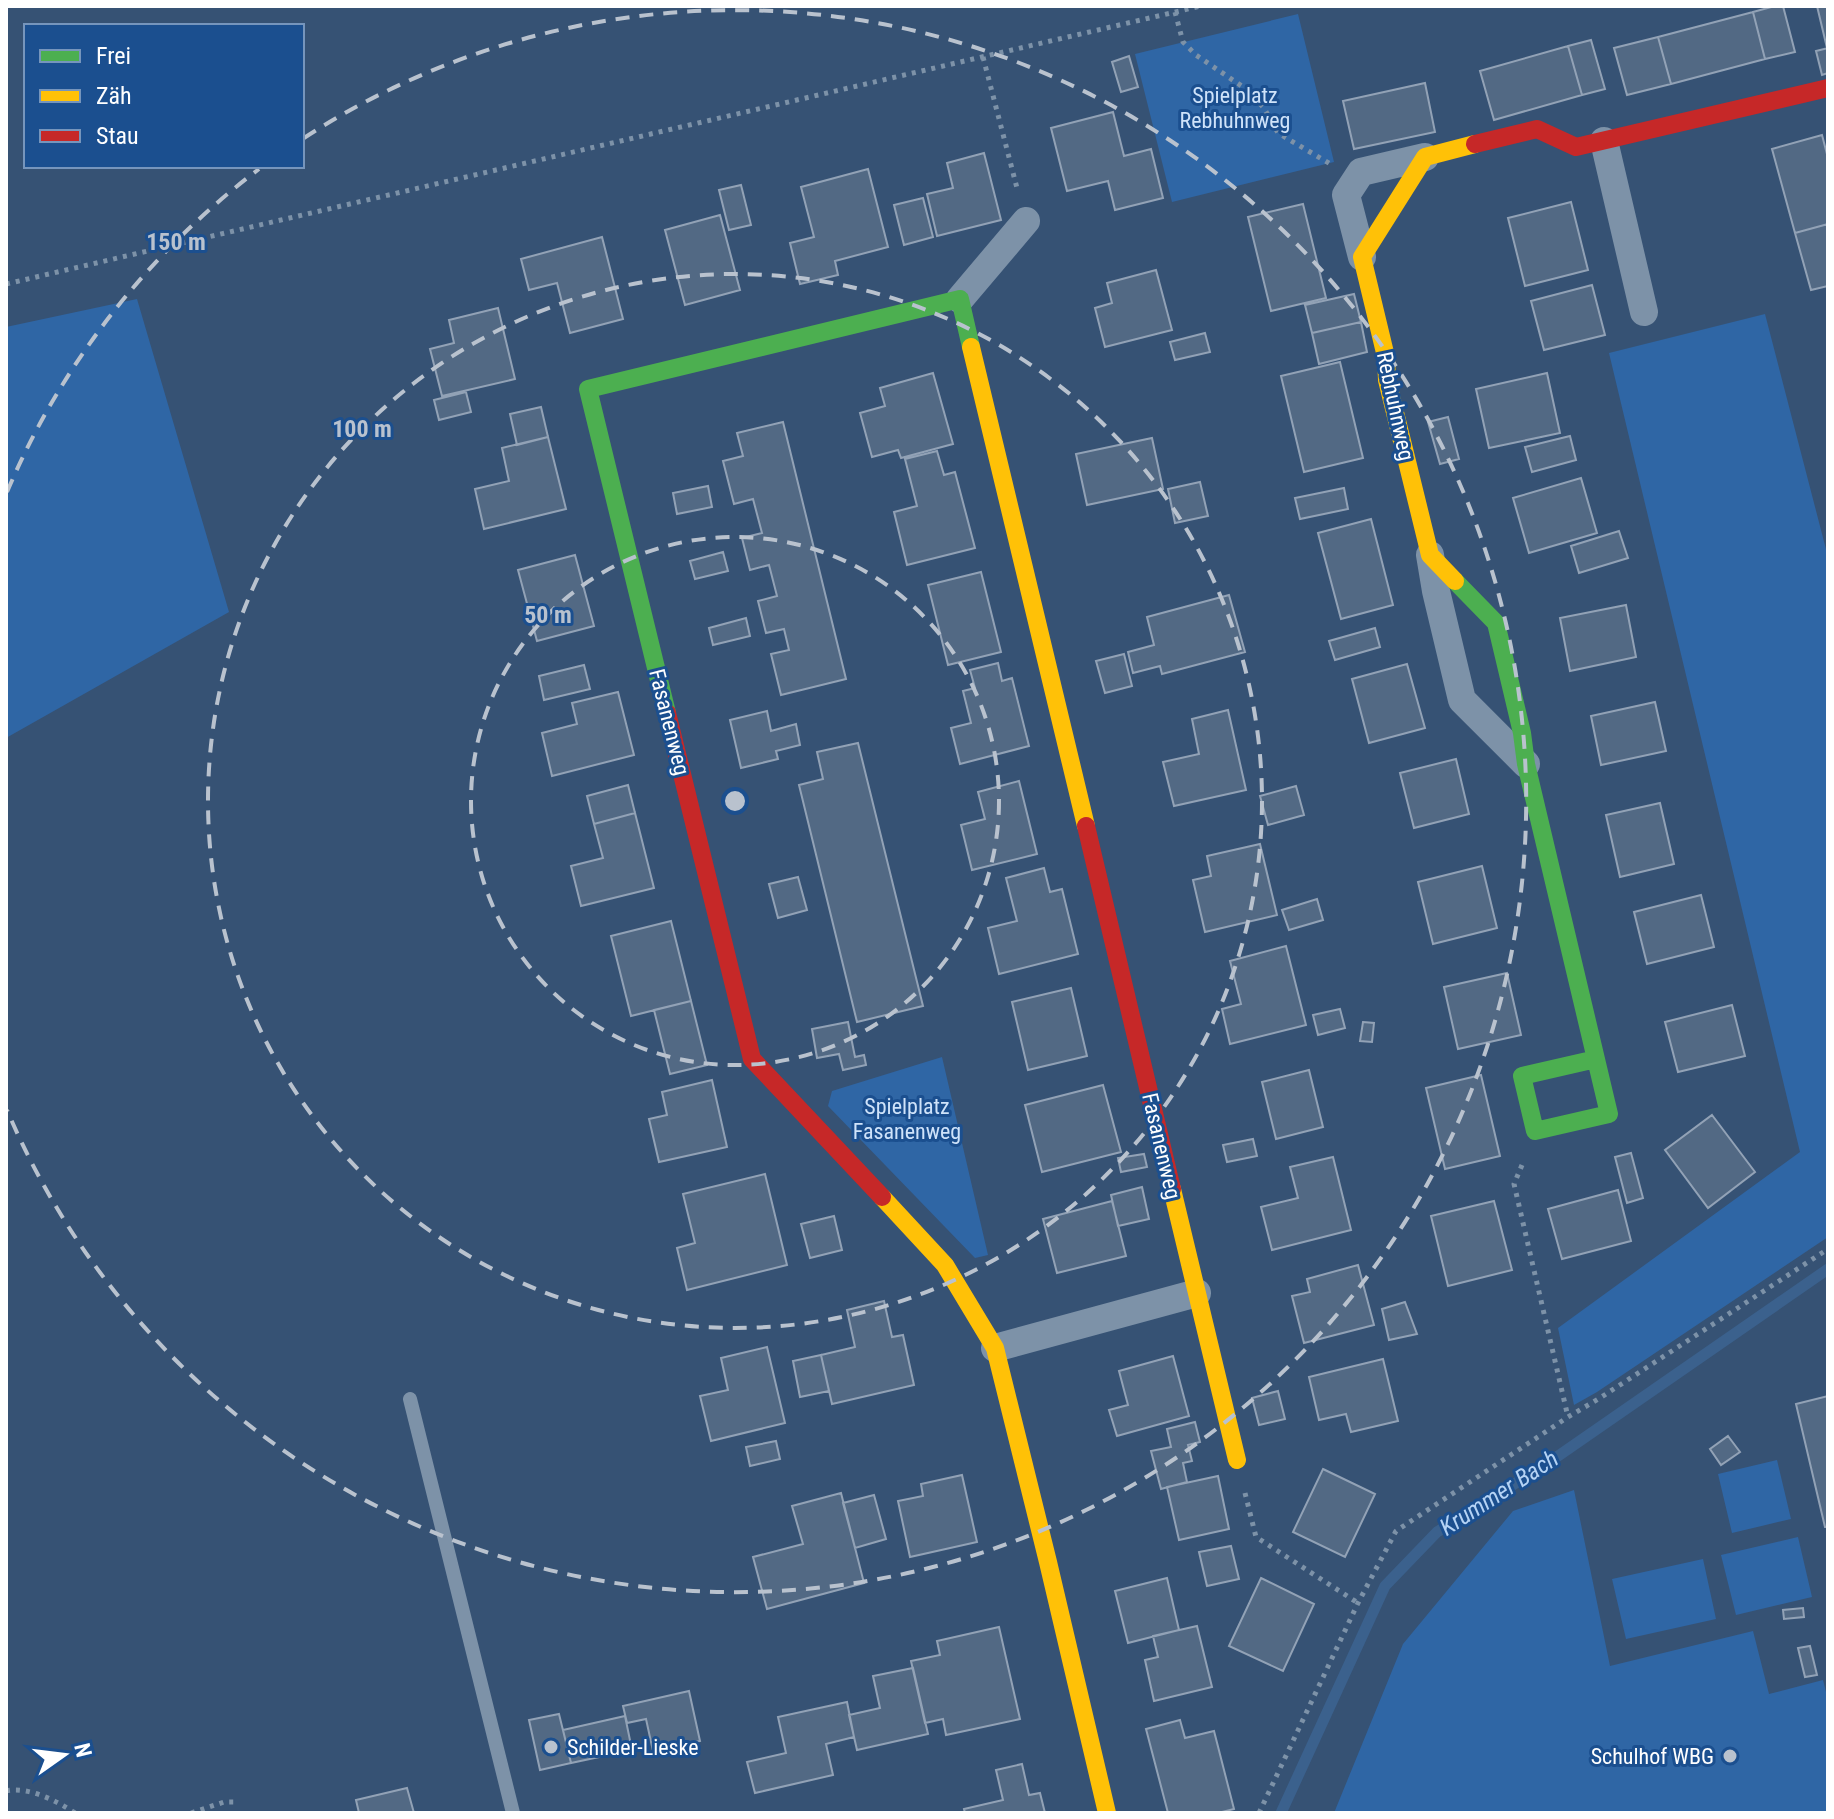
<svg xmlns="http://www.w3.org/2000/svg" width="1834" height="1819" viewBox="0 0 1834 1819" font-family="'Roboto Condensed',sans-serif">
<rect width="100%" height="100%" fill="#365274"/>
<path fill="#2f66a5" d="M 1298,14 L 1334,162 L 1172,202 L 1135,54 Z
M 137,299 L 229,612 L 6,738 L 6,327 Z
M 1765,314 L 1828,557 L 1828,1237 L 1597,1392 L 1574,1405 L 1558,1328 L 1800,1152 L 1609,353 Z
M 942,1057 L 988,1255 L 975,1258 L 828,1106 L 832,1091 Z
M 1777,1460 L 1791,1519 L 1732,1533 L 1718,1474 Z
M 1574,1490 L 1610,1666 L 1753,1631 L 1769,1694 L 1823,1680 L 1828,1700 L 1828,1813 L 1334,1813 L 1403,1644 L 1513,1511 Z
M 1798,1537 L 1812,1597 L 1736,1615 L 1721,1555 Z
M 1703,1559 L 1716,1619 L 1626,1639 L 1612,1579 Z"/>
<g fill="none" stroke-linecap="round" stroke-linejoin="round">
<path stroke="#3b618d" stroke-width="11" d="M 1281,1813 L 1385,1586 L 1437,1532 L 1548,1463 L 1828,1269"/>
</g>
<path fill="#526984" stroke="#92a2b6" stroke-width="2" d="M 1775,6 L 1783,6 L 1795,52 L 1765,59 L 1753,12 Z
M 1817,6 L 1828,6 L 1828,48 L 1827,48 Z
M 1753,12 L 1765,59 L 1671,84 L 1658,37 Z
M 1658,37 L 1671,84 L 1627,95 L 1614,48 Z
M 1591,40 L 1605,89 L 1582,95 L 1568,46 Z
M 1568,46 L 1582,95 L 1494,120 L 1480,71 Z
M 1828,48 L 1828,73 L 1822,75 L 1816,51 Z
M 1129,56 L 1138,87 L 1121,92 L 1112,62 Z
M 1425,83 L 1435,132 L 1354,149 L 1343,101 Z
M 1113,112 L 1124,156 L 1151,149 L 1163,198 L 1115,210 L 1108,181 L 1067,191 L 1051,128 Z
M 1822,135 L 1828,158 L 1828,224 L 1795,233 L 1772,149 Z
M 984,153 L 1001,220 L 937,236 L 927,194 L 953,188 L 947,163 Z
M 868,169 L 888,247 L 835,261 L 838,275 L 800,284 L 790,243 L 814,237 L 801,187 Z
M 741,185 L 751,225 L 729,230 L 719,190 Z
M 923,198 L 933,237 L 904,245 L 894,205 Z
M 1571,202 L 1588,270 L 1525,286 L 1508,218 Z
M 1303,204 L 1326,298 L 1271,311 L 1248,217 Z
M 720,215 L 740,290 L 685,305 L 665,230 Z
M 1828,224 L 1828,286 L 1811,290 L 1795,233 Z
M 602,237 L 623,319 L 570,333 L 557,283 L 529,290 L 521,259 Z
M 1156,270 L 1172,330 L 1105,347 L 1095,308 L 1112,303 L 1107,283 Z
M 1592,285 L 1605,335 L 1544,350 L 1531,301 Z
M 1354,294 L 1361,322 L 1312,333 L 1305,305 Z
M 498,308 L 515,379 L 442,396 L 430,349 L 454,343 L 449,320 Z
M 1361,322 L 1367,352 L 1319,364 L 1312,333 Z
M 1205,333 L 1210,352 L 1175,360 L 1170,342 Z
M 1340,362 L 1363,458 L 1304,472 L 1281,376 Z
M 933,373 L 953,444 L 901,458 L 898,450 L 872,457 L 860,413 L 885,406 L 880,388 Z
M 1547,373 L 1560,433 L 1489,448 L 1476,389 Z
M 466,392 L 471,412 L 439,420 L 434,400 Z
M 541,407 L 548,437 L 517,445 L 510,414 Z
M 1448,417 L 1459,459 L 1440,464 L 1428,422 Z
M 783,422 L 846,679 L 781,695 L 771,654 L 789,650 L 784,629 L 766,633 L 758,601 L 777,596 L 769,565 L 750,570 L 742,538 L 762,533 L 753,499 L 734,504 L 723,461 L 743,456 L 737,433 Z
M 1570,436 L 1576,460 L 1532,472 L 1525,447 Z
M 548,437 L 566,509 L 484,529 L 475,489 L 509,481 L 502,448 Z
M 1152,438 L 1163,489 L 1087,505 L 1076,454 Z
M 937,451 L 944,475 L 955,472 L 975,548 L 907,565 L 894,512 L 917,506 L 905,459 Z
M 1581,478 L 1597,533 L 1529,553 L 1513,498 Z
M 1200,482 L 1208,516 L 1175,523 L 1168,489 Z
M 708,486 L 712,507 L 677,514 L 673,493 Z
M 1344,488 L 1348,509 L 1300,519 L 1295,498 Z
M 1371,519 L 1393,605 L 1341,619 L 1318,533 Z
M 1619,531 L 1628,558 L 1579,573 L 1571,546 Z
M 723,552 L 728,571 L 695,579 L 690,561 Z
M 575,555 L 594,626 L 537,641 L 518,570 Z
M 981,572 L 1001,652 L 948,665 L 928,585 Z
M 1229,595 L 1245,652 L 1162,674 L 1160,666 L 1133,673 L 1128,652 L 1154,645 L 1147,617 Z
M 1626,605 L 1636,657 L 1570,671 L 1560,618 Z
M 746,618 L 750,636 L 713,645 L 709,628 Z
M 1375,628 L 1380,647 L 1335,660 L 1329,641 Z
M 1124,654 L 1132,686 L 1105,693 L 1096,661 Z
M 998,663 L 1002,681 L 1012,678 L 1029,746 L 960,764 L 951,728 L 971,723 L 963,691 L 975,688 L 970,670 Z
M 1407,664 L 1425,728 L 1369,743 L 1352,679 Z
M 584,665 L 590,689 L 544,700 L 539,676 Z
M 618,692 L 634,755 L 552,776 L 542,733 L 577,724 L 572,703 Z
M 1655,702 L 1666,751 L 1601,765 L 1591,716 Z
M 1228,710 L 1246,790 L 1174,806 L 1163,762 L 1199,754 L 1192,719 Z
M 767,711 L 771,731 L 796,724 L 800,745 L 776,751 L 778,759 L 741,768 L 730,720 Z
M 858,743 L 923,1006 L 857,1022 L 799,785 L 823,779 L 817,752 Z
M 1456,759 L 1469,814 L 1414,828 L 1400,773 Z
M 1019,781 L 1037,854 L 972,870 L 961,825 L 985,819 L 978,792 Z
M 628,785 L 635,813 L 594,824 L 587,796 Z
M 1296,786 L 1304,815 L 1268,825 L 1260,796 Z
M 1660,803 L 1674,864 L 1620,877 L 1606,815 Z
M 635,813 L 654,888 L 581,906 L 571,866 L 603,858 L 594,824 Z
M 1260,844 L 1277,915 L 1205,932 L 1193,880 L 1211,876 L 1207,856 Z
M 1482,866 L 1497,928 L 1433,944 L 1418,882 Z
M 1044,868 L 1050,892 L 1062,889 L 1078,954 L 999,974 L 988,928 L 1017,921 L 1006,878 Z
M 798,877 L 807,910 L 778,918 L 769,884 Z
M 1701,895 L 1714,947 L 1647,964 L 1634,912 Z
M 1317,899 L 1323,920 L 1289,930 L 1282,910 Z
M 671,921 L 691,1001 L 631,1016 L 611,936 Z
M 1286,946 L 1306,1025 L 1230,1044 L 1222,1009 L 1241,1004 L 1230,961 Z
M 1507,973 L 1521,1035 L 1458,1049 L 1444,987 Z
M 1071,988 L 1087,1056 L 1028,1070 L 1012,1002 Z
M 691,1001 L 707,1065 L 670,1074 L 654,1010 Z
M 1732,1005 L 1745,1056 L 1678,1072 L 1665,1022 Z
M 1340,1009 L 1345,1028 L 1318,1035 L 1313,1015 Z
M 848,1022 L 855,1057 L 864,1055 L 866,1065 L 843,1070 L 839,1054 L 817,1058 L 812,1029 Z
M 1363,1022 L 1374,1023 L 1372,1042 L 1360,1041 Z
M 1309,1070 L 1323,1127 L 1276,1139 L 1262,1082 Z
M 1481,1075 L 1500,1156 L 1445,1169 L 1426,1088 Z
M 712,1080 L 727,1147 L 659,1162 L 649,1119 L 667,1115 L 662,1092 Z
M 1103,1085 L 1121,1152 L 1042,1172 L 1025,1105 Z
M 1712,1115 L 1755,1172 L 1708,1208 L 1665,1150 Z
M 1253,1139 L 1257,1156 L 1227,1162 L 1223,1145 Z
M 1631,1153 L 1643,1198 L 1627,1203 L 1615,1157 Z
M 1144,1154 L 1147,1167 L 1121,1172 L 1118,1158 Z
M 1333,1157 L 1351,1230 L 1272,1250 L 1261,1207 L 1298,1198 L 1290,1167 Z
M 765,1174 L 787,1265 L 687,1290 L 677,1248 L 695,1243 L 683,1194 Z
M 1142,1187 L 1149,1219 L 1118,1226 L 1111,1195 Z
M 1618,1190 L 1631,1241 L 1562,1259 L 1548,1209 Z
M 1112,1201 L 1126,1256 L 1057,1273 L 1043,1219 Z
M 1494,1201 L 1512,1270 L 1448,1286 L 1431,1216 Z
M 834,1216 L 842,1250 L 810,1258 L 801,1224 Z
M 1358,1265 L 1374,1325 L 1304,1343 L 1292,1296 L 1310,1292 L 1307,1279 Z
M 884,1301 L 892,1337 L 903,1335 L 914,1385 L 832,1404 L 821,1355 L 855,1347 L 847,1310 Z
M 1405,1302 L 1417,1334 L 1389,1340 L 1382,1309 Z
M 767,1347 L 785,1423 L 711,1441 L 700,1396 L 728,1390 L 721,1358 Z
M 821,1355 L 829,1391 L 800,1397 L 793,1361 Z
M 1173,1356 L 1189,1416 L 1117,1436 L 1109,1410 L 1128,1405 L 1119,1371 Z
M 1383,1359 L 1398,1421 L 1351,1432 L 1346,1414 L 1319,1420 L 1309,1377 Z
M 1278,1391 L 1285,1419 L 1259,1425 L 1252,1398 Z
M 1828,1396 L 1828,1527 L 1825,1527 L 1796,1404 Z
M 1195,1422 L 1200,1442 L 1188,1445 L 1192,1461 L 1183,1463 L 1187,1482 L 1161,1489 L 1151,1451 L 1171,1447 L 1167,1429 Z
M 1728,1436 L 1740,1452 L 1721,1465 L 1710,1449 Z
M 776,1441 L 780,1459 L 750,1466 L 746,1447 Z
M 1323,1469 L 1375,1494 L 1345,1557 L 1293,1532 Z
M 962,1475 L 977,1542 L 910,1557 L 898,1501 L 923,1496 L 921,1484 Z
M 1218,1476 L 1229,1529 L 1179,1540 L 1167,1487 Z
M 841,1493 L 864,1583 L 767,1609 L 753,1557 L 803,1544 L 792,1506 Z
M 874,1495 L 886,1539 L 855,1548 L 843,1503 Z
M 1231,1546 L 1239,1579 L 1207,1586 L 1199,1552 Z
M 1167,1578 L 1179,1630 L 1128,1643 L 1115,1591 Z
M 1261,1578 L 1314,1604 L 1283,1671 L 1229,1646 Z
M 1803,1608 L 1804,1617 L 1784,1619 L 1783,1610 Z
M 1197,1626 L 1212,1687 L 1154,1701 L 1145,1660 L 1158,1657 L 1153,1636 Z
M 999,1627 L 1020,1719 L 946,1735 L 943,1719 L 925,1723 L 911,1661 L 940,1655 L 937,1641 Z
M 1810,1646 L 1817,1675 L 1805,1677 L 1798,1648 Z
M 913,1668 L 928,1734 L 857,1750 L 849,1715 L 880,1708 L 873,1676 Z
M 689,1691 L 700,1741 L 653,1751 L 646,1719 L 627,1723 L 623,1706 Z
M 847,1702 L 854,1737 L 826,1744 L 833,1775 L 755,1793 L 747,1762 L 786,1753 L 778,1717 Z
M 559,1714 L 571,1763 L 540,1770 L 529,1720 Z
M 625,1716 L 632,1750 L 571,1763 L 563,1730 Z
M 1180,1720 L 1185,1738 L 1214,1731 L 1234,1809 L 1218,1813 L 1168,1813 L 1146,1729 Z
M 1022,1764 L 1029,1795 L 1040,1793 L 1045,1813 L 965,1813 L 964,1809 L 1003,1800 L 996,1770 Z
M 407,1788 L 414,1813 L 359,1813 L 356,1800 Z"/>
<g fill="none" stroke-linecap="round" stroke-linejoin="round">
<path stroke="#7d92a8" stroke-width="5" stroke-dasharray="4 6" stroke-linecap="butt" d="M 1175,12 L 1183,42 L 1196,55 L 1246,89 L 1264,108 L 1278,133 L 1332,165
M 983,57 L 1018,192
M 6,284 L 1201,6
M 1522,1165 L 1514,1184 L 1568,1417
M 1245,1493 L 1256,1537 L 1358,1603
M 6,1791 C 28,1786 57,1801 75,1813
M 191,1813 L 224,1802 L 236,1802
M 1259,1813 L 1358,1603 L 1396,1531 L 1568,1417 L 1600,1398 L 1828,1249"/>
<path stroke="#7d92a8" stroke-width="14" d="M 410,1399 L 513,1813"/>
<path stroke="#7d92a8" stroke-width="28" d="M 1604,141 L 1644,312
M 1362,257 L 1346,195 L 1361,172 L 1425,157
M 960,299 L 1026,221
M 1430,555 L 1436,591 L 1462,700 L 1526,764
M 995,1348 L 1197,1293"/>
<path stroke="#4caf50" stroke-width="18" d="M 1455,581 L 1496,623 L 1522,733 L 1526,764 L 1609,1114 L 1535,1131 L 1522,1076 L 1596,1059
M 667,713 L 588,389 L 960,299 L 971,347"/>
<path stroke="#ffc107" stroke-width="18" d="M 971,347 L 1086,826
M 1455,581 L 1430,555 L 1387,380 L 1386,357 L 1362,257 L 1425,157 L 1475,144
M 1172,1189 L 1237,1460
M 882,1197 L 945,1265 L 995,1348 L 1048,1562 L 1107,1813"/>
<path stroke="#c62828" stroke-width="18" d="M 1475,144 L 1537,129 L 1576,147 L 1828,88
M 667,713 L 752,1059 L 882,1197
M 1086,826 L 1172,1189"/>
</g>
<g fill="none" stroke="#b9c2ce" stroke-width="4" stroke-dasharray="14 10">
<circle cx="735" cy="801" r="264"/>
<circle cx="735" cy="801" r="527"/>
<path d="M7 492A791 791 0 0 1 259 169M304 138A791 791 0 1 1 7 1110"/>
</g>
<g fill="#b9c2ce" stroke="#1b4f8f" stroke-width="3">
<circle cx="551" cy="1747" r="8"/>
<circle cx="1730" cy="1756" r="8"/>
</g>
<g text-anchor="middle" stroke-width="6" stroke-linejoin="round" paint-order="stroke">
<g font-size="22" fill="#cfe3fa" stroke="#1b4f8f">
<text x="1235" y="103">Spielplatz<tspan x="1235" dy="25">Rebhuhnweg</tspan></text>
<text x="907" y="1114">Spielplatz<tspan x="907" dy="25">Fasanenweg</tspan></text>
</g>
<g font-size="22" fill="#fff" stroke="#1b4f8f">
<text transform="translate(1396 406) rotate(78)" y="8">Rebhuhnweg</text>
<text transform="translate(670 722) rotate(76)" y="8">Fasanenweg</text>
<text transform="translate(1162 1146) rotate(77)" y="8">Fasanenweg</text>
</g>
<g font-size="22" fill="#fff" stroke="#1b4f8f" text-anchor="start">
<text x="567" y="1755">Schilder-Lieske</text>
<text x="1714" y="1764" text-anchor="end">Schulhof WBG</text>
</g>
<g font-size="24" font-style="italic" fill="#b5d3f5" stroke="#1b4f8f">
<text transform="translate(1499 1493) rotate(-33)" y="8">Krummer Bach</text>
</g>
</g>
<circle cx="735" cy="801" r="12" fill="#b9c2ce" stroke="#1b4f8f" stroke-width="4"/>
<g font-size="24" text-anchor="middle" font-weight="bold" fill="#b9c2ce" stroke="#1b4f8f" stroke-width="6" stroke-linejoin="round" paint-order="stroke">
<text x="176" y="250">150 m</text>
<text x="362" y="437">100 m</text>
<text x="548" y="623">50 m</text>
</g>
<rect width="1834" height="1819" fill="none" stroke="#ffffff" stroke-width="16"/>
<rect x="24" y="24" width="280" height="144" fill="#1b4f8f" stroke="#7695bc" stroke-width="2"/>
<rect x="40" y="50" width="40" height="12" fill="#4caf50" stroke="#7695bc" stroke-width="2"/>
<text x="96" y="64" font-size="24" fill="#ffffff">Frei</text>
<rect x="40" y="90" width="40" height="12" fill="#ffc107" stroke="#7695bc" stroke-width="2"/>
<text x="96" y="104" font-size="24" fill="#ffffff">Zäh</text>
<rect x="40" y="130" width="40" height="12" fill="#c62828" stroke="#7695bc" stroke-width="2"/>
<text x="96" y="144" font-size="24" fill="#ffffff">Stau</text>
<g transform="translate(64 1755) rotate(76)" stroke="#1b4f8f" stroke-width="6" paint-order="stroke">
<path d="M0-6L14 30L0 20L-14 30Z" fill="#ffffff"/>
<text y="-12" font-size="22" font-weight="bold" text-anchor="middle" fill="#ffffff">N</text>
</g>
</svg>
